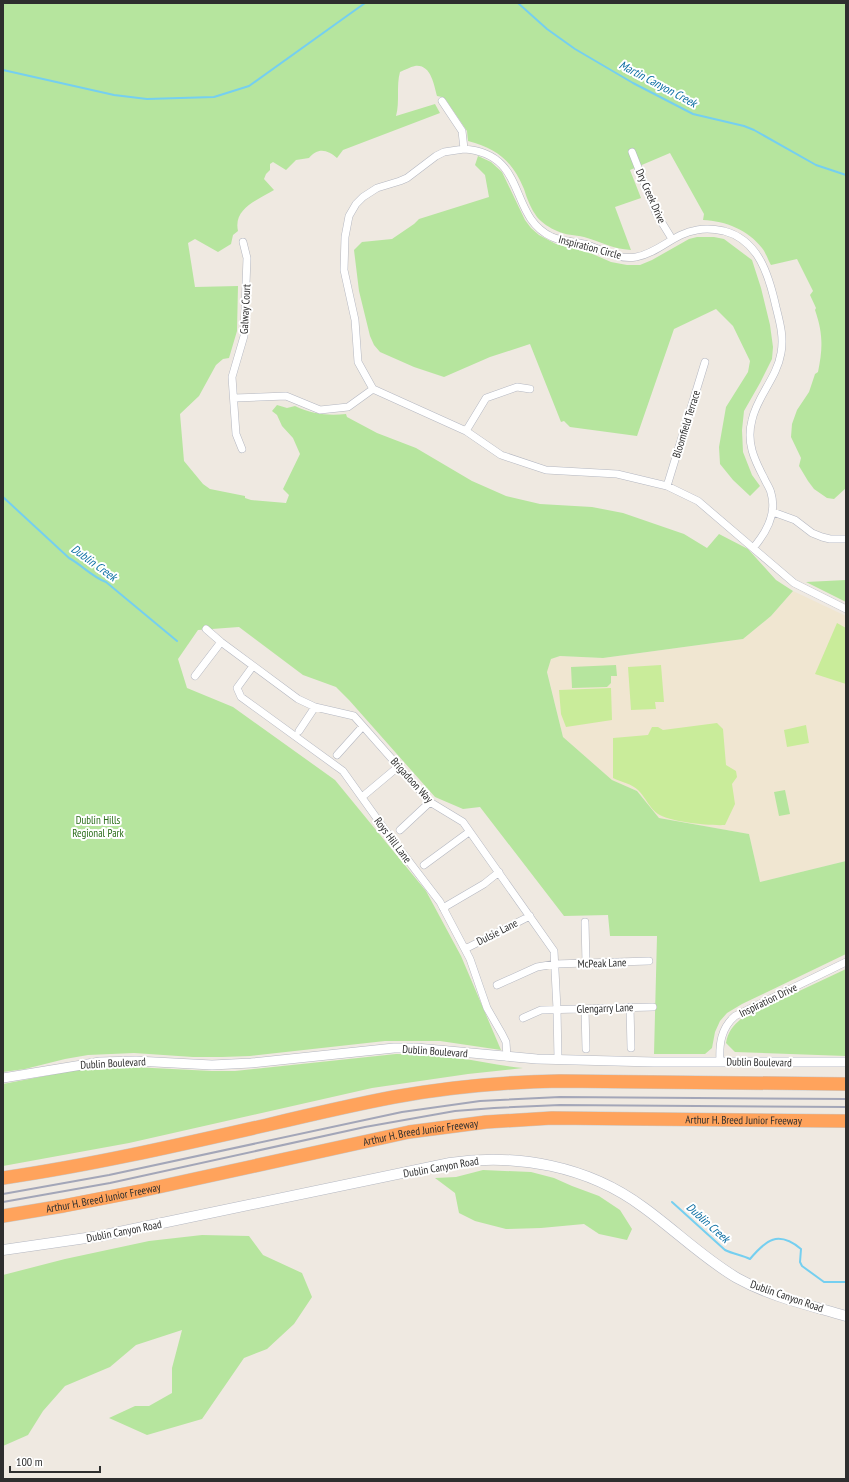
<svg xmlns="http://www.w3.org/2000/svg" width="849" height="1482" viewBox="0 0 849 1482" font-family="'PT Sans Narrow',sans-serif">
<rect width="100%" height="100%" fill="#efe9e1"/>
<path fill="#f0e6d1" d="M 793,591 L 846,616 L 846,861 L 760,882 L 749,834 L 659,818 L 637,791 L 612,780 L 563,737 L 547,671 L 551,659 L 560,656 L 603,658 L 743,639 L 771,616 Z"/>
<path fill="#b6e59e" d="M 3,3 L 846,3 L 846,488 L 834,499 L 827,498 L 814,489 L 808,481 L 799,466 L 801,458 L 791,437 L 792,424 L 797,410 L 809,392 L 815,374 L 818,372 C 823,348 823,333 815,310 L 816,308 L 810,295 L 813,291 L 797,259 L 771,265 C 768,260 766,253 762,248 C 748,230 726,221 703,220 L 704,214 L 670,153 L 630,170 L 641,198 L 615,207 L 631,250 C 612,249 602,242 584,237 C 575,235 565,235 557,231 C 550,228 542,223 537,217 C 531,209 527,199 524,189 C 512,161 498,149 468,141 L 467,131 L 446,100 L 442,97 L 437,96 C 434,85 431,64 415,66 C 410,67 405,70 400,72 C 396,86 400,101 396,116 L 435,104 L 440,113 L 343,150 L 337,158 C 328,150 318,147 309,158 L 296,160 L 286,170 L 273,162 L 270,164 L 270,170 L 266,174 L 264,179 L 274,190 C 258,200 233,208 238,231 L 233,235 L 231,244 L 218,252 L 195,239 L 188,243 L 195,287 L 238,286 L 237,331 L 229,358 L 223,359 L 216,365 L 199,396 L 180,414 L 184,461 L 203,484 L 210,489 L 245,496 L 245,498 L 251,500 L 286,503 L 289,495 L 283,489 L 300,454 L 293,438 L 282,426 L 277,415 L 272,411 L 277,405 L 287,408 L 295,406 C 312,414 328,416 346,414 L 347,417 L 377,433 L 416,448 L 472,481 L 506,496 L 540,504 L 592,507 L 623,513 L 684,534 L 707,548 L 719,534 L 748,549 L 776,580 L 793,591 L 771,616 L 743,639 L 603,658 L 560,656 L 551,659 L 547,672 L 563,737 L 612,780 L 637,791 L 659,818 L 749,834 L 760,882 L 846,861 L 846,954 L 742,1004 L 727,1013 L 720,1021 L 715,1032 L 712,1048 L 705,1054 L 654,1054 L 657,936 L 610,936 L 608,915 L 564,916 L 480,807 L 463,809 L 435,797 L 349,700 L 336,687 L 303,675 L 239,627 L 198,630 L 178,659 L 187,688 L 233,707 L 335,780 L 426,891 L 461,956 L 501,1050 L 440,1041 L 385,1041 L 250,1056 L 222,1057 L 193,1057 L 134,1053 L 88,1055 L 65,1059 L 25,1069 L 3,1072 Z
M 478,156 L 491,162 L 502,172 L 525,220 L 531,228 L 539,235 L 556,244 L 588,252 L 611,262 L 627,265 L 640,265 L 652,260 L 689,239 L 697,237 L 714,237 L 724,239 L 752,260 L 761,288 L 770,325 L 773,347 L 772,359 L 760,383 L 744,411 L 742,430 L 743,452 L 752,475 L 760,486 L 750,496 L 733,480 L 720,464 L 719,447 L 726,407 L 748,372 L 750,361 L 733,326 L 716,309 L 674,329 L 637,436 L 570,427 L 564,421 L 561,422 L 530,344 L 490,357 L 444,377 L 414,367 L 380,352 L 374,345 L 370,336 L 359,291 L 354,250 L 362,242 L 392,239 L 414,224 L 419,219 L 489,197 L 485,175 L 475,165 Z
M 846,580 L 846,602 L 806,582 Z
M 616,665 L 617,676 L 611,676 L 611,683 L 607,687 L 572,688 L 571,667 Z
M 785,790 L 790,814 L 779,816 L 774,792 Z
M 846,969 L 846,1056 L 735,1052 L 726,1043 C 728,1031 733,1026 742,1018 Z
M 396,1054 C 417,1054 437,1055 458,1058 C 480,1061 501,1066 523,1068 L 468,1074 L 372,1088 L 129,1143 L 3,1166 L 3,1084 L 76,1070 L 112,1066 L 212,1071 L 235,1071 Z
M 483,1170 L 531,1172 L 554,1178 L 572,1186 L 599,1196 L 620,1210 L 632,1229 L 627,1240 L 599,1234 L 584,1224 L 541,1228 L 506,1229 L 475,1221 L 459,1213 L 455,1193 L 435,1178 L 456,1177 Z
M 202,1235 L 249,1236 L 263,1255 L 302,1273 L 312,1297 L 294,1324 L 267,1349 L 244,1358 L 202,1419 L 147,1435 L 109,1418 L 135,1406 L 149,1406 L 172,1393 L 172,1368 L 182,1330 L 136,1345 L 110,1367 L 65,1386 L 43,1411 L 28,1435 L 3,1446 L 3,1275 L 65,1259 L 149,1241 Z"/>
<path fill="#c9ec9a" d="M 837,623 L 846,628 L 846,684 L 815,674 Z
M 661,665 L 664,702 L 655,702 L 656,709 L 631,710 L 628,667 Z
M 611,688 L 612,720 L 566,727 L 561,714 L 559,690 Z
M 717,723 L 723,729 L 726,765 L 736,771 L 737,777 L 732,784 L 735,804 L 725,825 C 711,826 670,822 658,814 C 650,809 646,798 638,790 C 632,784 621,782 613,778 L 613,738 L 648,735 L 652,727 L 658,727 L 663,730 Z
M 806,725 L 809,743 L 787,747 L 784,730 Z"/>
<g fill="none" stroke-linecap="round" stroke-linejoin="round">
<path stroke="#75cff0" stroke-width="2" d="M 518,3 L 547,29 L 575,49 L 633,83 L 693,114 L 744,126 L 754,130 L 816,165 L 846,175
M 3,70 L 114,95 L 147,99 L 214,97 L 249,86 L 365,3
M 3,497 L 69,558 C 82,565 92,577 106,582 L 177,641
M 672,1202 L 725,1250 C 733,1254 742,1255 750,1259 C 766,1240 778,1230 801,1249 L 800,1262 L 802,1266 L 824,1282 L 846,1282"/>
<g stroke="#b4b7c1" stroke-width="8">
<path id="minor" d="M 442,101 L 462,131 L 464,149
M 464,149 C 529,154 507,216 552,237 C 564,242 576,241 588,245 C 604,251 619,260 636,257 C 659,253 674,233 697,230 C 706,228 715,229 724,231 C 759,240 769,276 776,307 C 780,323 784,337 781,353 C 777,378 757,396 752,420 C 746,442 754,459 764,478 C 766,483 770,488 771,493 C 777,513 766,533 753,548 L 698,501 L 667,486 L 617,474 L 546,470 L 501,455 L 466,431 L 373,389 L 358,362 L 355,320 L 344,270 L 345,237 L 349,216 L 356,204 L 363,197 L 377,188 L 400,181 L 407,178 L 436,156 L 444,152 Z
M 632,152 L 656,213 L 672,239
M 234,398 L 286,396 L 320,410 L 348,407 L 373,389
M 466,431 L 486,398 L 517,387 L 530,389
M 242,449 L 236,434 L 232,377 L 244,336 L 247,258 L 243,242
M 667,486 L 705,362
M 773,512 L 795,520 L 812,533 L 822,537 L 830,539 L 846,539
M 753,548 L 794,583 L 846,609
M 206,629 L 221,642 L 298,699 L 315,707 L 354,716 L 430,802 L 463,822 L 554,951 L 557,1009 L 558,1059
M 253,666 L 237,688 L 241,697 L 343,771 L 388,834 L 440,902 L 470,959 L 487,1008 L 502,1034 L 506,1042 L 507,1057
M 195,676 L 221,642
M 299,731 L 315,707
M 337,755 L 363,726
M 362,797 L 399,766
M 400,830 L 430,802
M 424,865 L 469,832
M 443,908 L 484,884 L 499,872
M 585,922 L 586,963
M 465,949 L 530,916
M 497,985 L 537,967 L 555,964 L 649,961
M 630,1007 L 631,1048
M 585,1009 L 586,1049
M 523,1018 L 541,1010 L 653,1007
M 720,1062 C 719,1044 721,1028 735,1016 L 846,962"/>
</g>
<g stroke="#b4b7c1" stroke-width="10">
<path id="tertiary" d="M 3,1078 L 100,1062 L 136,1061 L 212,1065 L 251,1063 L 394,1048 L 416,1048 L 537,1059 L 654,1062 L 846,1062"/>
</g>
<g stroke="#b4b7c1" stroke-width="11">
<path id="secondary" d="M 3,1250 L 100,1236 L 450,1163 C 517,1153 588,1166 643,1207 C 675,1230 703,1258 737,1278 C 771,1297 809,1305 846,1316"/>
</g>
<g stroke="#c9c9c9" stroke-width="14">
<g id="motorway">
<path d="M 3,1178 C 92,1165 179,1145 267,1125 C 309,1115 352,1105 394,1097 C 449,1087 504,1082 560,1081 L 846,1084"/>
<path id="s1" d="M 3,1216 L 63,1206 L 140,1191 L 409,1132 L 486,1122 L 552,1118 L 846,1121"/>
</g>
</g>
<use href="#minor" stroke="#fff" stroke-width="7"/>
<use href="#tertiary" stroke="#fff" stroke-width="9"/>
<use href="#secondary" stroke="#fff" stroke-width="10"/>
<use href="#motorway" stroke="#ffa35c" stroke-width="13"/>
<path stroke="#a3a6b8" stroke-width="2" d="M 3,1194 L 109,1175 L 402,1112 L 480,1101 L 560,1097 L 846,1099
M 3,1202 L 110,1183 L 365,1127 L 455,1111 L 494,1108 L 560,1105 L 846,1107"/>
</g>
<g text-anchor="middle" stroke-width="4" stroke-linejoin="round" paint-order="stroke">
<g font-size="11" fill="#2e2e2e" stroke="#fff">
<text transform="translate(651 196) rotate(66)" y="4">Dry Creek Drive</text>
<text transform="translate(590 247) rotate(15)" y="4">Inspiration Circle</text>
<text transform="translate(245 309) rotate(-87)" y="4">Galway Court</text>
<text transform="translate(686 424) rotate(-73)" y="4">Bloomfield Terrace</text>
<text transform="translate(412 780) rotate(48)" y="4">Brigadoon Way</text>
<text transform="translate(393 840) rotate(53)" y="4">Roys Hill Lane</text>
<text transform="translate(497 932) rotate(-27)" y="4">Dulsie Lane</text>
<text transform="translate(602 963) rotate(-2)" y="4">McPeak Lane</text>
<text transform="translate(768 1000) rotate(-26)" y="4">Inspiration Drive</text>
<text transform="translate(605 1008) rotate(-2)" y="4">Glengarry Lane</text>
<text transform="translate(435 1051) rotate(4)" y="4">Dublin Boulevard</text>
<text transform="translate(759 1062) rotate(1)" y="4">Dublin Boulevard</text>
<text transform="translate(113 1063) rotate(-3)" y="4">Dublin Boulevard</text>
<text dy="4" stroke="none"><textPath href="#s1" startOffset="750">Arthur H. Breed Junior Freeway</textPath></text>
<text dy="4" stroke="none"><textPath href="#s1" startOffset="426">Arthur H. Breed Junior Freeway</textPath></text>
<text transform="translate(441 1167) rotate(-10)" y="4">Dublin Canyon Road</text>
<text dy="4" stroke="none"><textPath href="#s1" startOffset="102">Arthur H. Breed Junior Freeway</textPath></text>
<text transform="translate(124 1231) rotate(-11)" y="4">Dublin Canyon Road</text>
<text transform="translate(787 1296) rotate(19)" y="4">Dublin Canyon Road</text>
</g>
<g font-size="11" fill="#2c6e1b" stroke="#fff">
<text x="98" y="824">Dublin Hills<tspan x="98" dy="13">Regional Park</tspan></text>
</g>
<g font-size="12" font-style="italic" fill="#0d6fa3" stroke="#fff">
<text transform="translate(658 84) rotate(28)" y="4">Martin Canyon Creek</text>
<text transform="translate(94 563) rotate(36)" y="4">Dublin Creek</text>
<text transform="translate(708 1223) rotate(42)" y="4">Dublin Creek</text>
</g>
</g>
<rect width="849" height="1482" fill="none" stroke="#2e2e2e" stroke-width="8"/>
<path d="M10 1466v6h90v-6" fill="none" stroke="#2e2e2e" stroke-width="2"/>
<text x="16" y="1466" font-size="12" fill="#2e2e2e" stroke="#ffffff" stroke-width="3" paint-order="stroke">100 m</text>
</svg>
